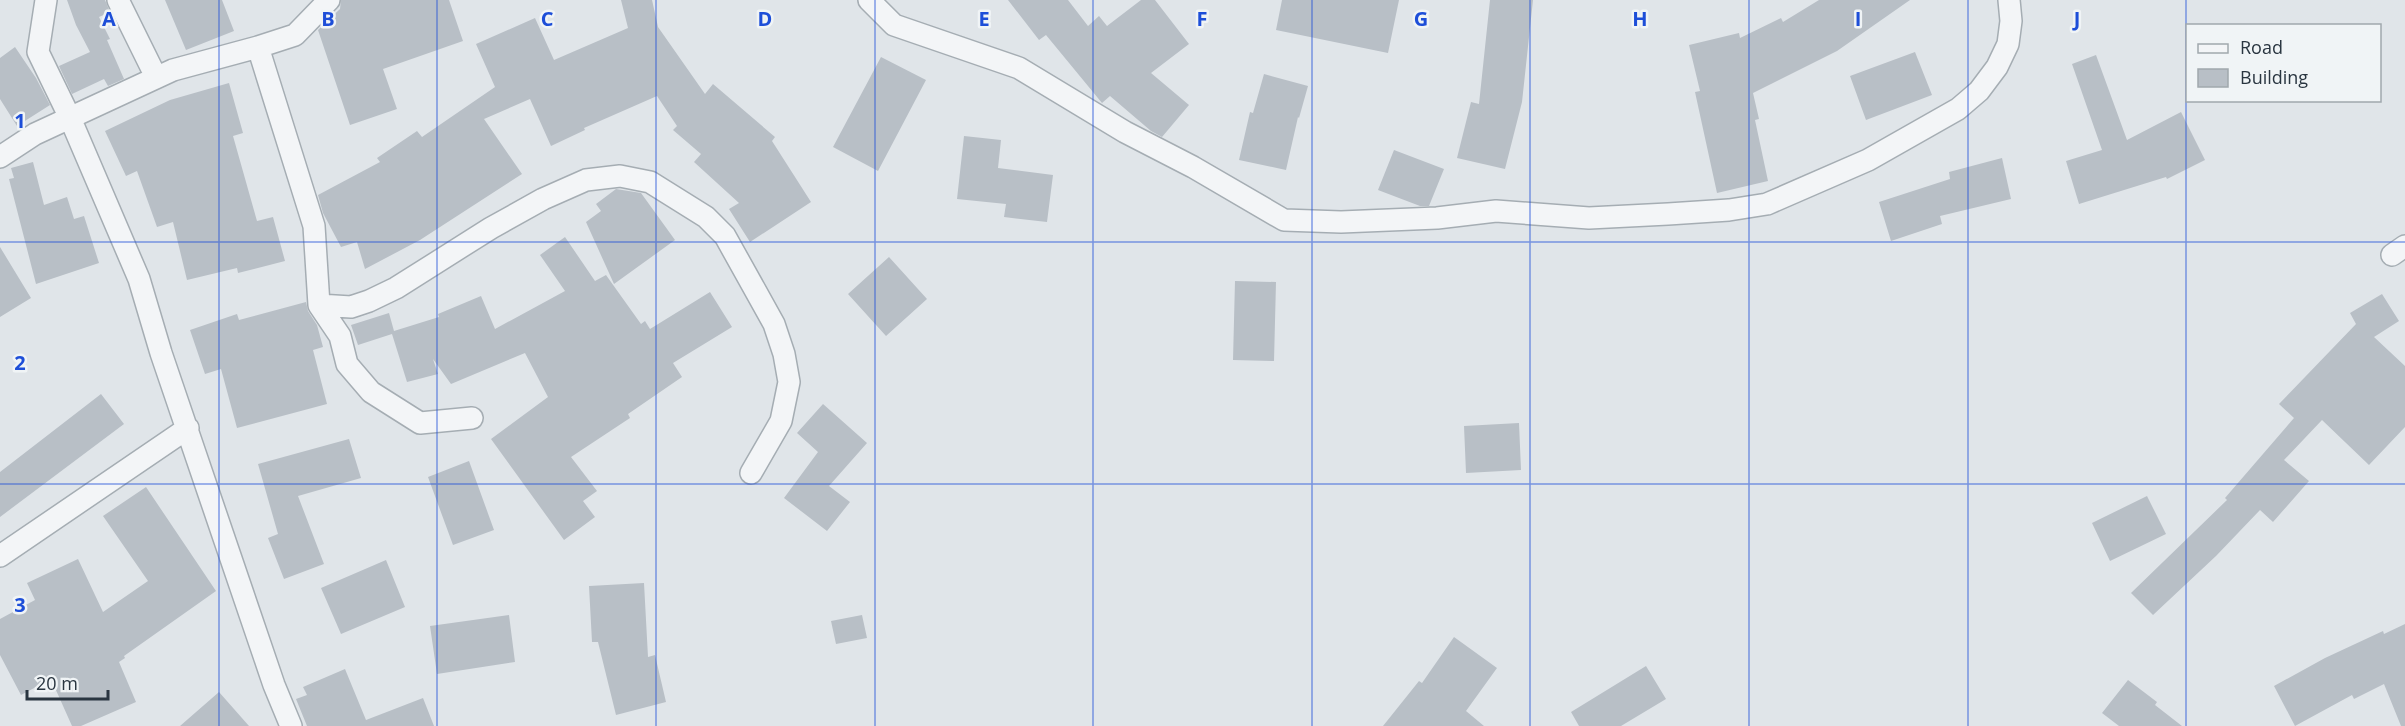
<svg xmlns="http://www.w3.org/2000/svg" width="2405" height="726" viewBox="0 0 2405 726" font-family="'Open Sans',sans-serif">
<rect width="100%" height="100%" fill="#e0e5e9"/>
<path fill="#b8bfc6" d="M 67,0 L 105,0 L 110,12 L 99,17 L 110,39 L 107,40 L 124,79 L 108,86 L 104,79 L 72,94 L 59,66 L 90,52 L 76,25 Z
M 165,0 L 222,0 L 234,31 L 186,50 Z
M 341,0 L 449,0 L 463,41 L 383,69 L 397,109 L 350,125 L 318,30 L 340,9 Z
M 621,0 L 652,0 L 658,27 L 705,94 L 713,84 L 775,137 L 772,141 L 811,202 L 750,242 L 729,209 L 739,203 L 694,162 L 701,154 L 673,130 L 677,126 L 657,96 L 584,128 L 585,130 L 551,146 L 530,99 L 484,119 L 522,174 L 420,240 L 365,269 L 357,242 L 341,247 L 323,213 L 318,195 L 380,162 L 377,158 L 417,131 L 422,137 L 495,87 L 476,44 L 535,18 L 554,60 L 628,28 Z
M 1008,0 L 1068,0 L 1088,26 L 1099,16 L 1107,26 L 1141,0 L 1155,0 L 1189,44 L 1151,73 L 1189,105 L 1162,137 L 1151,131 L 1110,96 L 1102,103 L 1046,35 L 1039,40 Z
M 1282,0 L 1399,0 L 1388,53 L 1276,30 Z
M 1490,0 L 1533,0 L 1522,102 L 1505,169 L 1457,158 L 1471,102 L 1479,104 Z
M 1819,0 L 1910,0 L 1837,51 L 1753,93 L 1759,119 L 1755,120 L 1768,181 L 1717,193 L 1695,92 L 1700,91 L 1689,45 L 1739,33 L 1740,38 L 1781,18 L 1783,22 Z
M 15,47 L 36,78 L 50,105 L 17,126 L 0,99 L 0,58 Z
M 1915,52 L 1932,95 L 1866,120 L 1850,76 Z
M 2096,55 L 2127,140 L 2181,112 L 2205,160 L 2167,179 L 2166,177 L 2079,204 L 2066,161 L 2102,150 L 2072,64 Z
M 881,57 L 926,80 L 878,171 L 833,147 Z
M 1264,74 L 1308,86 L 1299,118 L 1298,117 L 1286,170 L 1239,160 L 1250,112 L 1253,113 Z
M 229,83 L 243,133 L 233,136 L 257,221 L 273,217 L 285,261 L 238,273 L 237,268 L 187,280 L 173,222 L 157,227 L 137,171 L 126,176 L 105,131 L 170,100 Z
M 964,136 L 1001,140 L 998,168 L 1053,175 L 1047,222 L 1004,217 L 1006,204 L 957,199 Z
M 1394,150 L 1444,169 L 1429,206 L 1420,206 L 1378,190 Z
M 2002,158 L 2011,199 L 1940,216 L 1942,224 L 1891,241 L 1879,202 L 1950,179 L 1949,172 Z
M 33,162 L 44,205 L 67,197 L 74,219 L 84,216 L 99,263 L 36,284 L 9,179 L 14,178 L 11,168 Z
M 616,189 L 641,193 L 675,240 L 614,284 L 586,222 L 601,211 L 596,204 Z
M 565,237 L 595,281 L 606,275 L 641,324 L 645,321 L 650,329 L 710,292 L 732,327 L 673,363 L 682,377 L 628,414 L 630,418 L 571,457 L 597,491 L 583,501 L 595,517 L 564,540 L 491,439 L 548,397 L 525,353 L 451,384 L 433,359 L 438,374 L 407,382 L 392,334 L 358,345 L 351,325 L 389,313 L 394,331 L 439,317 L 438,314 L 481,296 L 495,329 L 565,291 L 540,255 Z
M 0,247 L 31,298 L 0,317 Z
M 889,257 L 927,299 L 886,336 L 848,294 Z
M 1235,281 L 1276,282 L 1274,361 L 1233,360 Z
M 2382,294 L 2399,321 L 2374,337 L 2405,366 L 2405,427 L 2369,465 L 2322,420 L 2284,460 L 2309,481 L 2273,522 L 2260,510 L 2216,556 L 2153,615 L 2131,593 L 2227,500 L 2225,498 L 2294,418 L 2279,404 L 2356,324 L 2350,313 Z
M 306,302 L 308,311 L 317,325 L 323,347 L 313,350 L 327,404 L 237,428 L 221,369 L 205,374 L 190,330 L 237,314 L 239,320 Z
M 101,394 L 124,424 L 0,517 L 0,472 Z
M 823,404 L 867,443 L 829,486 L 850,502 L 827,531 L 784,498 L 818,452 L 797,433 Z
M 1519,423 L 1521,470 L 1466,473 L 1464,426 Z
M 349,439 L 361,478 L 298,496 L 324,564 L 284,579 L 268,538 L 278,534 L 258,464 Z
M 469,461 L 494,530 L 453,545 L 428,477 Z
M 146,487 L 216,591 L 124,656 L 125,658 L 119,662 L 136,702 L 81,726 L 72,726 L 51,679 L 21,695 L 0,655 L 0,619 L 35,600 L 27,583 L 78,559 L 103,612 L 148,581 L 103,516 Z
M 2147,496 L 2166,534 L 2110,561 L 2092,523 Z
M 386,560 L 405,607 L 341,634 L 321,588 Z
M 644,583 L 648,657 L 655,655 L 666,702 L 616,715 L 598,642 L 592,642 L 589,586 Z
M 509,615 L 515,662 L 437,674 L 430,626 Z
M 862,615 L 867,638 L 836,644 L 831,621 Z
M 2405,624 L 2405,726 L 2401,726 L 2384,684 L 2354,699 L 2352,695 L 2295,726 L 2274,686 L 2325,658 L 2383,631 L 2384,634 Z
M 1454,637 L 1497,668 L 1466,711 L 1484,726 L 1383,726 L 1419,681 L 1422,683 Z
M 1646,666 L 1666,699 L 1621,726 L 1579,726 L 1571,712 Z
M 345,669 L 366,720 L 423,698 L 434,726 L 307,726 L 296,699 L 307,695 L 303,687 Z
M 2128,680 L 2157,702 L 2155,705 L 2182,726 L 2119,726 L 2102,713 Z
M 219,692 L 249,726 L 180,726 Z"/>
<g fill="none" stroke-linecap="round" stroke-linejoin="round">
<g stroke="#a5adb3" stroke-width="24">
<path id="minor" d="M 46,0 L 38,52 L 70,118 L 139,279 L 161,353 L 274,685 L 291,726
M 118,0 L 156,77
M 869,0 L 894,25 L 1019,68 L 1125,132 L 1193,167 L 1284,220 L 1341,222 L 1437,218 L 1496,211 L 1589,218 L 1668,214 L 1729,210 L 1767,204 L 1868,160 L 1958,109 L 1979,91 L 1997,67 L 2008,44 L 2011,21 L 2009,0
M 258,47 L 314,226 L 319,305 L 340,336 L 347,364 L 371,392 L 420,423 L 472,418
M 0,157 L 35,134 L 173,70 L 258,47 L 295,35 L 329,0
M 2392,255 L 2405,246
M 319,305 L 351,307 L 369,301 L 396,288 L 491,228 L 543,199 L 586,180 L 620,176 L 650,182 L 706,217 L 725,236 L 774,324 L 784,354 L 789,382 L 781,421 L 751,473
M 0,556 L 188,428"/>
</g>
<use href="#minor" stroke="#f3f5f7" stroke-width="21"/>
</g>
<path fill="none" stroke="#1d4ed8" stroke-width="1.5" stroke-opacity="0.55" d="M 219,0 L 219,726M 437,0 L 437,726M 656,0 L 656,726M 875,0 L 875,726M 1093,0 L 1093,726M 1312,0 L 1312,726M 1530,0 L 1530,726M 1749,0 L 1749,726M 1968,0 L 1968,726M 2186,0 L 2186,726M 0,242 L 2405,242M 0,484 L 2405,484"/>
<g font-size="20" text-anchor="middle" font-weight="bold" fill="#1d4ed8" stroke="#f0f4f6" stroke-width="5" stroke-linejoin="round" paint-order="stroke">
<text x="109" y="26">A</text>
<text x="328" y="26">B</text>
<text x="547" y="26">C</text>
<text x="765" y="26">D</text>
<text x="984" y="26">E</text>
<text x="1202" y="26">F</text>
<text x="1421" y="26">G</text>
<text x="1640" y="26">H</text>
<text x="1858" y="26">I</text>
<text x="2077" y="26">J</text>
<text x="20" y="128">1</text>
<text x="20" y="370">2</text>
<text x="20" y="612">3</text>
</g>
<rect x="2186" y="24" width="195" height="78" fill="#f0f4f6" stroke="#a0a8ad" stroke-width="1.5"/>
<rect x="2198" y="44" width="30" height="9" fill="#f3f5f7" stroke="#a0a8ad" stroke-width="1.5"/>
<text x="2240" y="54" font-size="18" fill="#293540">Road</text>
<rect x="2198" y="69" width="30" height="18" fill="#b8bfc6" stroke="#a0a8ad" stroke-width="1.5"/>
<text x="2240" y="84" font-size="18" fill="#293540">Building</text>
<path d="M27 690v9h81v-9" fill="none" stroke="#293540" stroke-width="3"/>
<text x="36" y="690" font-size="18" fill="#293540" stroke="#f0f4f6" stroke-width="4.5" paint-order="stroke">20 m</text>
</svg>
